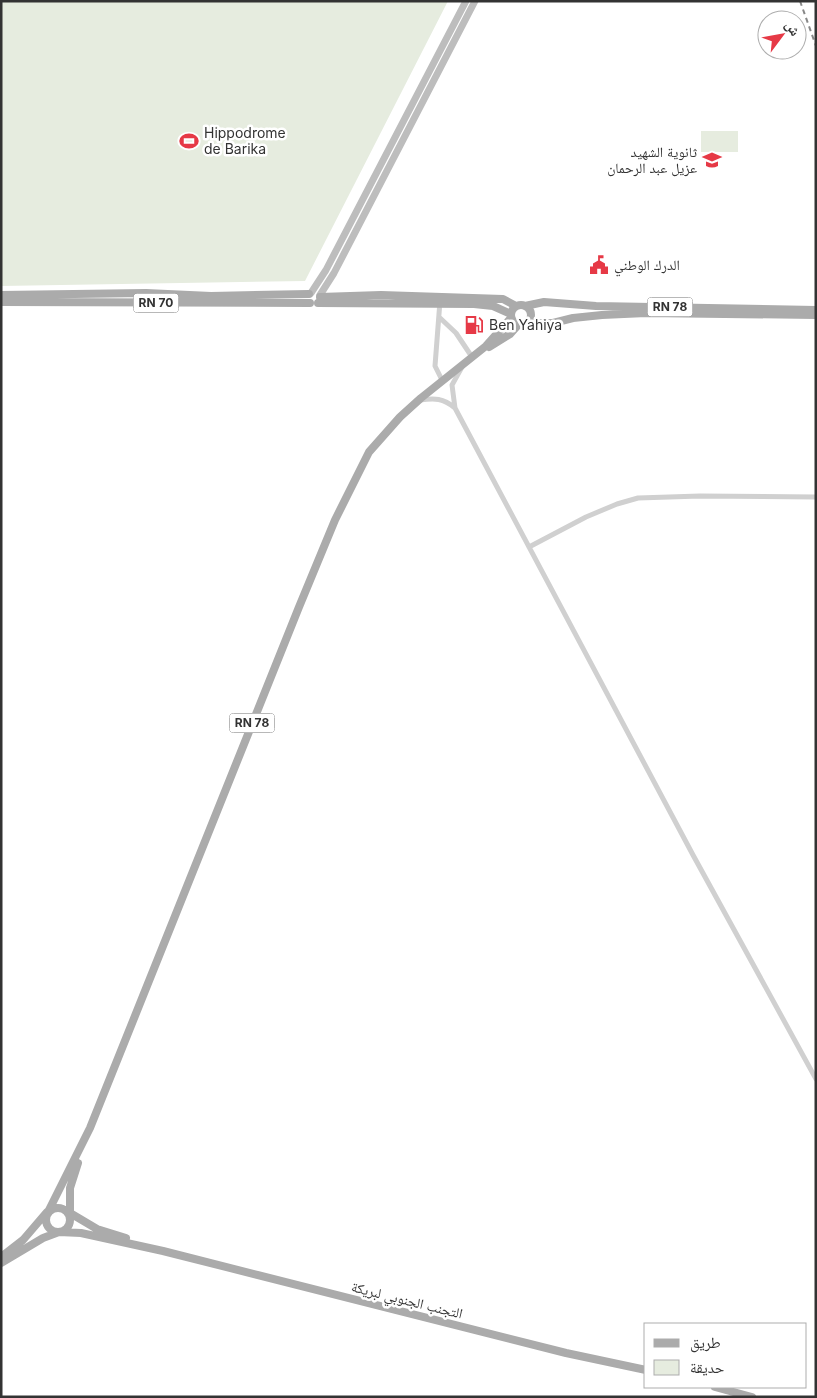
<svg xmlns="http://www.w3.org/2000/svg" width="817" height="1398" viewBox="0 0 817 1398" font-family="Inter,'Noto Naskh Arabic',sans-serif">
<rect width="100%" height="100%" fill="#fff"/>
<path fill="#e6ecdf" d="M 1,1 L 448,1 L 305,281 L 1,286 Z
M 701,131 L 738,131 L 738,152 L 701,152 Z"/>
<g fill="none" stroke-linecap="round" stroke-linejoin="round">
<path stroke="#d0d0d0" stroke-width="5" d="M 440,301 L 435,366 L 442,380
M 439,317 L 456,333 L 472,357
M 420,400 C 435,398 443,398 455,408 L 452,385 L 462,367
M 455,408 L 693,855 L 816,1079
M 529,547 L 586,517 L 617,504 L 638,498 L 700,496 L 816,497"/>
<path stroke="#bdbdbd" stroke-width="7" d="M 311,293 L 326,270 L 466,1
M 320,295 L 334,273 L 475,1"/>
<path stroke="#ababab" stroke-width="8" d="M 1,295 L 146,293 L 211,296 L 309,294
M 320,297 L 381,295 L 503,299 L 516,306
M 1,302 L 310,303
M 318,303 L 474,304 L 493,306 L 511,314
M511 315a10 10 0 1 1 20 0a10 10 0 1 1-20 0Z
M 525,306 L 544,302 L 596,306 L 816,310
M 528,323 L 553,323 L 573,318 L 602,315 L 646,313 L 816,315
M 489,347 L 510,334 L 518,325
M46 1220a12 12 0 1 1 24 0a12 12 0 1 1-24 0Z
M 65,1210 L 97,1229 L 126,1238
M 46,1216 L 90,1128 L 299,607 L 335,520 L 369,452 L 400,417 L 421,398 L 486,346 L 511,318
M 70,1220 L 70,1188 L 78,1163
M 1,1257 L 23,1240 L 47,1212
M 1,1263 L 43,1238 L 59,1232 L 81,1233 L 163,1251 L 566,1353 L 646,1370
M 715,1387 L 752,1397"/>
<path stroke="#888" stroke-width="2" stroke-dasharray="5 4" stroke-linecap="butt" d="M 800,1 L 816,46"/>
</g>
<defs>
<g id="stadium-bare" transform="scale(1.5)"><path d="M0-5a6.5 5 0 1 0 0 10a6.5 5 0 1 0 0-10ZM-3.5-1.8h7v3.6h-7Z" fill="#e63946" stroke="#fff" stroke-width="2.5" paint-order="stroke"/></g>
<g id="school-bare" transform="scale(1.5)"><path d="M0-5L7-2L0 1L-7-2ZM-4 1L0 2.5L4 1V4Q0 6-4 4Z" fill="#e63946" stroke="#fff" stroke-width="2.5" paint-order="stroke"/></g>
<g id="civic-bare" transform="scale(1.5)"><path d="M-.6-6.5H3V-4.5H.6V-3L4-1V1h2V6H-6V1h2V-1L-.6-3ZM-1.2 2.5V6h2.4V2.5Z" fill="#e63946" stroke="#fff" stroke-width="2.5" paint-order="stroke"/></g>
<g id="fuel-bare" transform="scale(1.5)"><path d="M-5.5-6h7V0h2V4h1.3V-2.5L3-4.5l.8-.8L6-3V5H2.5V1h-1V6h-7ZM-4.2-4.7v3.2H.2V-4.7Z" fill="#e63946" stroke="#fff" stroke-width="2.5" paint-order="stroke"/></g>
</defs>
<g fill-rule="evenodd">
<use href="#stadium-bare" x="189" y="141"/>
<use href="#school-bare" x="712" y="160"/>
<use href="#civic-bare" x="599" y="265"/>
<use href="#fuel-bare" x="474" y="325"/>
</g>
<g text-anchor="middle" stroke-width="5" stroke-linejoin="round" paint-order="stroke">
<g fill="#fff" stroke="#707070" stroke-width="1">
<rect x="133.5" y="293.5" width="45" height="19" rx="4"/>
<rect x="647.5" y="297.5" width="45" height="19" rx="4"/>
<rect x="229.5" y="713.5" width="45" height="19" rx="4"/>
</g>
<g font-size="12" font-weight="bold" fill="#333">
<text x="156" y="307">RN 70</text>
<text x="670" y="311">RN 78</text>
<text x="252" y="727">RN 78</text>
</g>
<g font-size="14" fill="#333" stroke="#fff" text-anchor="start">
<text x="204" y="138">Hippodrome<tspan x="204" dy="16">de Barika</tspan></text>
<text x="697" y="157" text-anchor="end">ثانوية الشهيد<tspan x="697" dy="16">عزيل عبد الرحمان</tspan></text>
<text x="614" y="270">الدرك الوطني</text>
<text x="489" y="330">Ben Yahiya</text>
</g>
<g font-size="14" fill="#333" stroke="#fff">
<text transform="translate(407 1300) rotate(14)" y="5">التجنب الجنوبي لبريكة</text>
</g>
</g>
<rect width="817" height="1398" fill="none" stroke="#333333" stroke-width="5"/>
<rect x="644" y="1323" width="162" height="65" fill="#ffffff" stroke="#adadad"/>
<rect x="654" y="1339" width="25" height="8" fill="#ababab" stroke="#adadad"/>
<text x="690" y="1348" font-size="15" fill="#333333">طريق</text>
<rect x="654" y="1360" width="25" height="15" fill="#e6ecdf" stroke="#adadad"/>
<text x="690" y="1373" font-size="15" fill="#333333">حديقة</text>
<g transform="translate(782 35) rotate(58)"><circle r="24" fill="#ffffff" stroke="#adadad"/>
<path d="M0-4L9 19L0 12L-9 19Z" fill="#e63946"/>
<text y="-8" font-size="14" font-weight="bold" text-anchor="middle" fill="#333333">ش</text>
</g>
</svg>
